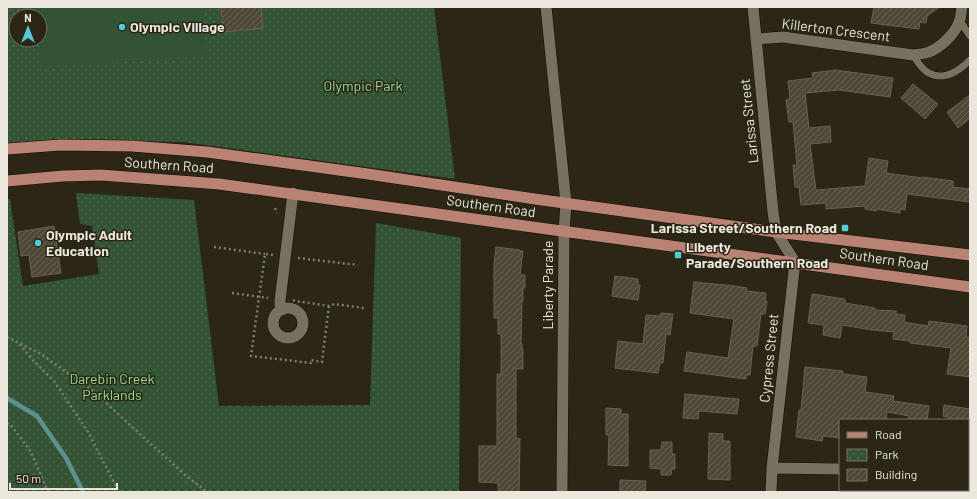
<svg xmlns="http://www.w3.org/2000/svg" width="977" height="499" viewBox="0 0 977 499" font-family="Barlow,sans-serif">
<defs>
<pattern id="park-dots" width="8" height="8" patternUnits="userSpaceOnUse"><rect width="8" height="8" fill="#325334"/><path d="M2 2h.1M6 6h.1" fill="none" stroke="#506c51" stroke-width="1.8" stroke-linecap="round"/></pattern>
<pattern id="building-hatch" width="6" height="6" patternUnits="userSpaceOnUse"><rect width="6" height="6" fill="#4f4837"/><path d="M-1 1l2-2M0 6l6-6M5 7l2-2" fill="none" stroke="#686254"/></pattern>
</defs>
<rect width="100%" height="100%" fill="#2b2615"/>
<path fill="url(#park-dots)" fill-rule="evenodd" d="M 7,7 L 434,7 L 455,179 L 183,142 L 54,140 L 7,143 ZM 16,16 L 40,16 L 40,40 L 16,40 Z
M 76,193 L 194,200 L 219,406 L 370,405 L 376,223 L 461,238 L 459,492 L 7,492 L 7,199 L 10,199 L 23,286 L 99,274 L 92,226 L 80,224 Z"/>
<path fill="#325334" d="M 38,7 L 203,7 L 207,56 L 42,67 L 40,37 L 40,16 L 38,16 Z"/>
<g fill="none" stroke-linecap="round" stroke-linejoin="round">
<path stroke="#5e9091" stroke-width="4.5" d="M 7,398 L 37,416 L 66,458 L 83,492"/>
</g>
<path fill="url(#building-hatch)" stroke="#696250" d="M 221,7 L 261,7 L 263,28 L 224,32 Z
M 874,7 L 940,7 L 927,16 L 926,23 L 920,22 L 919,29 L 871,23 Z
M 836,70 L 893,78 L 890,97 L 839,90 L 805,93 L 809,128 L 830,126 L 831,142 L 810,144 L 816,190 L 865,186 L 869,158 L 888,161 L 886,173 L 922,178 L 922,177 L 953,181 L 953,187 L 970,189 L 970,202 L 907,194 L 905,210 L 900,209 L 900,213 L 876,209 L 876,211 L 865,209 L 865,206 L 826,209 L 826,203 L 801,205 L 799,187 L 795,187 L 793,165 L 797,165 L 793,122 L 789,122 L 786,100 L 790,99 L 788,81 L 813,78 L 812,73 Z
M 913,84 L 938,104 L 925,119 L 901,98 Z
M 970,95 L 970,118 L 958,128 L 947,112 Z
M 54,226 L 61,273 L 32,277 L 29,255 L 21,256 L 18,232 Z
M 496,247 L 520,250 L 520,251 L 523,251 L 520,275 L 525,275 L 525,288 L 523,288 L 523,301 L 522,301 L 521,344 L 522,344 L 522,349 L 523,349 L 523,369 L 516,369 L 516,438 L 520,439 L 519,492 L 498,492 L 498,483 L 479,482 L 479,446 L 497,446 L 497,374 L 501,374 L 501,334 L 498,334 L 498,318 L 494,318 L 494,265 Z
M 615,276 L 638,279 L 638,285 L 640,285 L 638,300 L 612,296 Z
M 694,282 L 735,286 L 747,288 L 746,291 L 766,293 L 765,301 L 767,301 L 765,314 L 761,314 L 757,346 L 753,346 L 750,375 L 746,375 L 746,379 L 684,371 L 687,352 L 728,358 L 734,319 L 690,313 Z
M 812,294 L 845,299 L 845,303 L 875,308 L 875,310 L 896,311 L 896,314 L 905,315 L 904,322 L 928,326 L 929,321 L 967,326 L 966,337 L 970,337 L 970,377 L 947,374 L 951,348 L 910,343 L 910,341 L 893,339 L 894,332 L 872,330 L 842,325 L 840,338 L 823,335 L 824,325 L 808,323 Z
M 661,313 L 673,314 L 670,335 L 666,334 L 663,363 L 660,363 L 658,373 L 615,368 L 618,341 L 643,344 L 646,315 L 660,316 Z
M 805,367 L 843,371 L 843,374 L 867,377 L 865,392 L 894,396 L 893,401 L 929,406 L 927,420 L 908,420 L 909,416 L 887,412 L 886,420 L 840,420 L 840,438 L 823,436 L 822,441 L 796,437 L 799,410 L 801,410 Z
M 685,394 L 739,399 L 737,414 L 699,411 L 698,419 L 683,418 Z
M 944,405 L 970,409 L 970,420 L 950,420 L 950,418 L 943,416 Z
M 606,408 L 621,409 L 621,414 L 628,414 L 628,466 L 608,465 L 609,435 L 606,435 Z
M 709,433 L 723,434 L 723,441 L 730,441 L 730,480 L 708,479 Z
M 662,442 L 672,442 L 672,454 L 675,454 L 675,469 L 672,469 L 671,475 L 661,475 L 661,469 L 650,468 L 650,450 L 661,450 Z
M 620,480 L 646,481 L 645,492 L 620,492 Z"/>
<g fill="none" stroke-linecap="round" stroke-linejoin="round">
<g stroke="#140e02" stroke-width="8">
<path id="service" d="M 960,21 L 970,36
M 913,55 C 917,61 921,68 927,72 C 943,82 959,71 970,60"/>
</g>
<g stroke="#140e02" stroke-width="12">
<path id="minor" d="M 753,7 L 773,212 L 776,232 L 795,262 L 772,468 L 771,492
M 756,39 L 783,37 L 913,55 C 918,54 924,54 929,52 C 940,48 955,34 959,22 C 961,18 961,12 962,7
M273 323a15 15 0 1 1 30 0a15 15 0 1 1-30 0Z
M 282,310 L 280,305 L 280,301 L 293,193
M 772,468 L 840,469
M 968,470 L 970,470"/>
</g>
<g stroke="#140e02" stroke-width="12">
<path id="tertiary" d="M 546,7 L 566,203 L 564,231 L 562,492"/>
</g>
<g stroke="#140e02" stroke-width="12">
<path id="primary" d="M 7,149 L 60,145 L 132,146 L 207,152 L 368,174 L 535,199 L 776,232 L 970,255
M 7,181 L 63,176 L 101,175 L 219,184 L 970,287"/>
</g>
<path stroke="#817d6f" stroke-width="2.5" stroke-dasharray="2 3" stroke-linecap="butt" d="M 275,208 L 277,213
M 214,247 L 265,254
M 273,255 L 265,254 L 251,356 L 311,363 L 311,360 L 322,362 L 329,305
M 298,258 L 358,265
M 232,293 L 268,298
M 293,300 L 295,301 L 330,306 L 334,304 L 364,308
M 7,337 L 41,354 L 94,392 L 184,474 L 207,492
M 20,344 L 33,360 L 54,381 L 88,432 L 119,492
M 7,423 L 11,425 L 31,452 L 48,492"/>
<use href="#service" stroke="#78715f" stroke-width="7"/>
<use href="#minor" stroke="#78715f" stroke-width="11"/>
<use href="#tertiary" stroke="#78715f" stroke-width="11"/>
<use href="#primary" stroke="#b98272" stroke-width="11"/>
</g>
<g fill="#52cbd7" stroke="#2b2615" stroke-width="1.5">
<circle cx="122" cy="27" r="4"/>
<rect x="841" y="224" width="8" height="8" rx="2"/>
<circle cx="38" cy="243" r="4"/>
<rect x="674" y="251" width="8" height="8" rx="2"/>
</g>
<g text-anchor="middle" stroke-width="3" stroke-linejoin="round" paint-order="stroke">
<g font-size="14" font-weight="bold" fill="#ebe7dd" stroke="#2b2615" text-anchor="start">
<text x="130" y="32">Olympic Village</text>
<text x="837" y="233" text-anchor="end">Larissa Street/Southern Road</text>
<text x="46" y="240">Olympic Adult<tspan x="46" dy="16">Education</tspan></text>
<text x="686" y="252">Liberty<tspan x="686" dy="16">Parade/Southern Road</tspan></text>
</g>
<g font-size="14" fill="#ebe7dd" stroke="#2b2615">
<text transform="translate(836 30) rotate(7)" y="5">Killerton Crescent</text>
<text transform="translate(749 121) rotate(-96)" y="5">Larissa Street</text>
<text transform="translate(169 165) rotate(4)" y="5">Southern Road</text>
<text transform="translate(491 206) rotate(8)" y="5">Southern Road</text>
<text transform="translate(884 259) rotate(8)" y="5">Southern Road</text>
<text transform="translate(548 285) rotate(-90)" y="5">Liberty Parade</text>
<text transform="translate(769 358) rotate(-84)" y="5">Cypress Street</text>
</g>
<g font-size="14" fill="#95dc98" stroke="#2b2615">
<text x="363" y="91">Olympic Park</text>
<text x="112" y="384">Darebin Creek<tspan x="112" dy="16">Parklands</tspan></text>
</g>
</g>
<rect width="977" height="499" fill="none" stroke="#ebe7dd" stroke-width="16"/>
<rect x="839" y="419" width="130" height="72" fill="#2b2615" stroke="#787365"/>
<rect x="847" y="432" width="20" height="6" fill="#b98272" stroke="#787365"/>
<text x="875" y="439" font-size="12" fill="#ebe7dd">Road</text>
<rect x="847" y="449" width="20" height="12" fill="url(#park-dots)" stroke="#787365"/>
<text x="875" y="459" font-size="12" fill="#ebe7dd">Park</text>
<rect x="847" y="469" width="20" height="12" fill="url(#building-hatch)" stroke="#787365"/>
<text x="875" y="479" font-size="12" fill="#ebe7dd">Building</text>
<g transform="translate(28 28)"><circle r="19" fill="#2b2615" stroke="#787365"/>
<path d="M0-3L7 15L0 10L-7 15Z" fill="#52cbd7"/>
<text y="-6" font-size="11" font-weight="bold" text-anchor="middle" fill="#ebe7dd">N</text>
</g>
<path d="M10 483v6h107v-6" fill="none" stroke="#ebe7dd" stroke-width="2"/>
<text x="16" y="483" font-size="12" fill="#ebe7dd" stroke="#2b2615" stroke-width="3" paint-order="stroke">50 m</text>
</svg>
